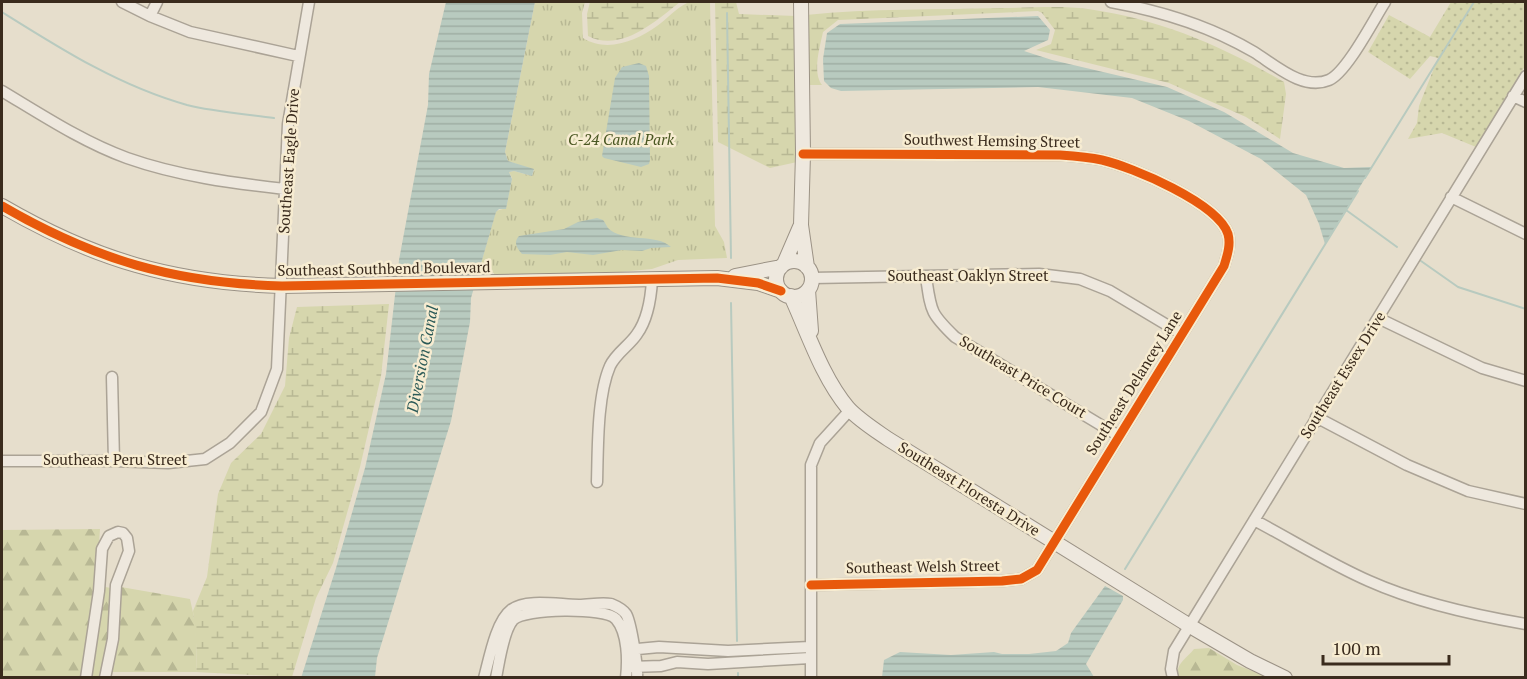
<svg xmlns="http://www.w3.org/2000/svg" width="1527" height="679" viewBox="0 0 1527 679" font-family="'PT Serif',serif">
<defs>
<pattern id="grass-dots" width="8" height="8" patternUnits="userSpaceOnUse" patternTransform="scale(1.5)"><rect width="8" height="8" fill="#d6d6ad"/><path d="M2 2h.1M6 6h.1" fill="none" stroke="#b8b894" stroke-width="1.8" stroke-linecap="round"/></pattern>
<pattern id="forest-firs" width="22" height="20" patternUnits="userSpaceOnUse" patternTransform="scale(1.5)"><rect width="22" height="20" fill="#d6d6ad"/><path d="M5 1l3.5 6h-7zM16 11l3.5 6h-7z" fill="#b8b894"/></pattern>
<pattern id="wetland-marsh" width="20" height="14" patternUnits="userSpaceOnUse" patternTransform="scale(1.5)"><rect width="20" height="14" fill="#d6d6ad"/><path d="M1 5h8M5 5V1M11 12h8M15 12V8" fill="none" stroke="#b8b894"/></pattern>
<pattern id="park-tufts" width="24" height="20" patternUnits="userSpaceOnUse" patternTransform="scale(1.5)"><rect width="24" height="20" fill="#d6d6ad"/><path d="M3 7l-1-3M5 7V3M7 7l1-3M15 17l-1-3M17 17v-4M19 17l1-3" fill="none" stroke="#b8b894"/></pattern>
<pattern id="water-rules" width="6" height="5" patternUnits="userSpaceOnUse" patternTransform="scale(1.5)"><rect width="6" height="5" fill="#b8cabf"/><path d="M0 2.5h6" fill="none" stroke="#9faea4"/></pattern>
</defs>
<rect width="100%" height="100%" fill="#e6decc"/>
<path fill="url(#grass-dots)" d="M 1451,2 L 1525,2 L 1525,66 L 1476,147 L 1442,133 L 1408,139 L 1417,123 L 1419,106 L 1438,58 L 1430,56 L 1410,79 L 1368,52 L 1389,15 L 1430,37 Z"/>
<path fill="url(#forest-firs)" d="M 100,529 L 97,576 L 94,585 L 111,588 L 108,638 L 100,677 L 2,677 L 2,530 Z
M 121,587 L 190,599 C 196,623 198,647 196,672 L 111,672 Z
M 1209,648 L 1237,665 L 1268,677 L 1178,677 C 1175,664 1186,659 1194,649 Z"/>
<path fill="url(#wetland-marsh)" d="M 590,2 L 680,2 C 656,21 621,53 588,36 L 587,14 Z
M 715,2 L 736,2 L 739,14 L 796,16 L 797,162 L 770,168 L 718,142 Z
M 1001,8 C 1029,8 1060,5 1088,9 C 1160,19 1222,46 1284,82 L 1286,94 L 1280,139 L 1246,117 L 1169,83 L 1036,50 L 1051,44 L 1055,30 L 1042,13 L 1038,11 L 838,20 L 823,32 C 820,47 812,72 822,85 L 808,85 L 806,15 C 871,8 936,10 1001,8 Z
M 389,304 L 381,376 L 360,467 L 333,563 L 316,598 L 292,677 L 196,672 L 197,654 L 193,611 L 207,577 L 218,494 L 231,463 L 261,434 L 285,386 L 289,338 L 297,307 Z"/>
<path fill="url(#park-tufts)" d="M 535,2 L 585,2 L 582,13 L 583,38 C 607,53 636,41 657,26 C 667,19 676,8 687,3 C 694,0 703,2 710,2 L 715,226 L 724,242 L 727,258 L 678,260 L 652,269 L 620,272 L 494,276 L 494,273 L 479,270 L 496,211 L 506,208 L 512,178 L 509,172 L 514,171 L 532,176 L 534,170 L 508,161 L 505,152 Z"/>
<path fill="url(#water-rules)" d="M 446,2 L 535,2 L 505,152 L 508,161 L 534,169 L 532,176 L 514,171 L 509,172 L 512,179 L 506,209 L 499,209 L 496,212 L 471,298 L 470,322 L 451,421 L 377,658 L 375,677 L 301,678 L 336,568 L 365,468 L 386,374 L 399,260 L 428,105 L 429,74 Z
M 1038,16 L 1050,30 L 1048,40 L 1024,51 L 1052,60 L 1167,87 L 1224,112 L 1293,153 L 1344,168 L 1372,167 L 1325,244 L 1319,224 L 1306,195 L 1261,159 L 1189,121 L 1132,98 L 1038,87 L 841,91 L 831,88 L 824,81 L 823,59 L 827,33 L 840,24 Z
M 639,63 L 646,66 L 649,76 L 650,160 L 649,164 L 641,167 L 604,158 L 602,156 L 615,78 L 622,67 Z
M 597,218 L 603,220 C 605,222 606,225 608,228 C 622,243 657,233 671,247 L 651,248 L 642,251 L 622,250 L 593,255 L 567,252 L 550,255 L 522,254 C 517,248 513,243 519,236 L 564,229 L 578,222 Z
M 1105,586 L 1123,596 L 1123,600 L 1086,664 L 1094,677 L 882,677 L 884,660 L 900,652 L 951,655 L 994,652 L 1002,654 L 1029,654 L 1056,651 L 1068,643 L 1071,633 Z"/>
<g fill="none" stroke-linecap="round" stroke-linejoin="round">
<path stroke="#b8cabf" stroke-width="2" d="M 2,12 C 61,49 119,86 187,105 C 215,112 246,114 274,118
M 727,13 L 731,258
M 1365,178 L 1474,2
M 1346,210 L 1397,247
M 1421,261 L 1458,287 L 1526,309
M 731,303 L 737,641
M 1125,569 L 1358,191
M 738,673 L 738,678"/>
<g stroke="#aba396" stroke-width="13">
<path id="street" d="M 122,2 L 150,16 L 190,32 L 298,56
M 1111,2 C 1161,11 1210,26 1254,52 C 1275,65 1303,91 1329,80 C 1347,72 1374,19 1385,2
M 150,16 L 157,2
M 2,91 C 42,115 83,142 127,158 C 178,176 232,183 285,189
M 1513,96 L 1526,102
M 803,154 L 1060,155 C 1074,156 1088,157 1102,160 C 1132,167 1218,203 1228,234 C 1231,245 1227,256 1224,266 L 1037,570 L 1021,579 L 1002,581 L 811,585
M 1451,197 L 1526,234
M 926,277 C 931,311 930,313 955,337 L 1119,436
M 812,278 L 1039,274 L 1080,279 L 1110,291 L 1182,334
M 1378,318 L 1482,368 L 1526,381
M 112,377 L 114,461
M 1316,417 L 1407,465 L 1468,491 L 1526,504
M 2,461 L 114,461 L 168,463 L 205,459 L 230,443 L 261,412 L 277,369 L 288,124 L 309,2
M 597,482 C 598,448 597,396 610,366 C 616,353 630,345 637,334 C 648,319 651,297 652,280
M 1254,520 C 1292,540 1330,564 1369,581 C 1418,603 1473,615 1526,624
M 627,650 L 659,647 L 728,651 L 810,647
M 631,667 L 661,666 L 677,662 L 708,664 L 810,658
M 86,678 L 99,591 L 102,549 L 109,536 L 118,532 L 123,533 L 127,538 L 129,551 L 116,585 L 113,639 L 105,678
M 484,678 C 489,660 496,621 511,610 C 526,598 560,605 579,605 C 589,605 601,602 611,604 C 616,606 623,610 626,614 C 631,622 638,667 637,678
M 496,678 C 499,663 503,631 513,620 C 524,608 605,607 616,619 C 628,633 628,661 626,678
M 811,678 L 811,465 L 820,443 L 850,410
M 1173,678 L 1171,669 L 1174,651 L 1526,76"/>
</g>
<g stroke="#9b9285" stroke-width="16">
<path id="secondary" d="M 801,2 L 803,154 L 801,225 L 807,267
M 2,206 C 95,260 174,283 282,286 L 717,278 L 758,283 L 781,291
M776 279a18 18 0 1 1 36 0a18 18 0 1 1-36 0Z
M 784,264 L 800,227
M 735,276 L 781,267
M 808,290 L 811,331
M 791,296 C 808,333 822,377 848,408 C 859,420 875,430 888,439 L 1190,626 L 1250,661 L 1285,678"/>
</g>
<use href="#street" stroke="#eee8de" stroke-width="10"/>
<use href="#secondary" stroke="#eee8de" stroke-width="14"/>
<g stroke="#f7ecd1" stroke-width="13">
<path id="cycleway" d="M 803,154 L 1060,155 C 1074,156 1088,157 1102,160 C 1132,167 1218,203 1228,234 C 1231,245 1227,256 1224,266 L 1037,570 L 1021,579 L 1002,581 L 811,585
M 2,206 C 95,260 174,283 282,286 L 717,278 L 758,283 L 781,291"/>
</g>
<use href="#cycleway" stroke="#e8590c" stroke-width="9"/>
</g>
<g text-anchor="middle" stroke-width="5" stroke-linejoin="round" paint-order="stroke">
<g font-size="15" font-style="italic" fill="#4a5722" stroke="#f7ecd1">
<text x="621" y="145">C-24 Canal Park</text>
</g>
<g font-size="15" fill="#3a2b1d" stroke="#f7ecd1">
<text transform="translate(992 141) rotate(1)" y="5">Southwest Hemsing Street</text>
<text transform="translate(289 161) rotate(-86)" y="5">Southeast Eagle Drive</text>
<text transform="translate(384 269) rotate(-1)" y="5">Southeast Southbend Boulevard</text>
<text x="968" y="281">Southeast Oaklyn Street</text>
<text transform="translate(1343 375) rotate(-58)" y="5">Southeast Essex Drive</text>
<text transform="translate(1023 377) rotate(31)" y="5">Southeast Price Court</text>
<text transform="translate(1134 383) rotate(-58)" y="5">Southeast Delancey Lane</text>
<text x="115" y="465">Southeast Peru Street</text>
<text transform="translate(969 489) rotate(32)" y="5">Southeast Floresta Drive</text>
<text transform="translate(923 567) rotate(-1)" y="5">Southeast Welsh Street</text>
</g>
<g font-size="16" font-style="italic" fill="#2b5a57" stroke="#f7ecd1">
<text transform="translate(422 359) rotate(-79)" y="6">Diversion Canal</text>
</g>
</g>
<rect width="1527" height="679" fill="none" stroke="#3a2b1d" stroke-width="6"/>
<path d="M1323 655v9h126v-9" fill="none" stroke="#3a2b1d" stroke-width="3"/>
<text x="1332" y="655" font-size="18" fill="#3a2b1d" stroke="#f7ecd1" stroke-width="4.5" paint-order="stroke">100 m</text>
</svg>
